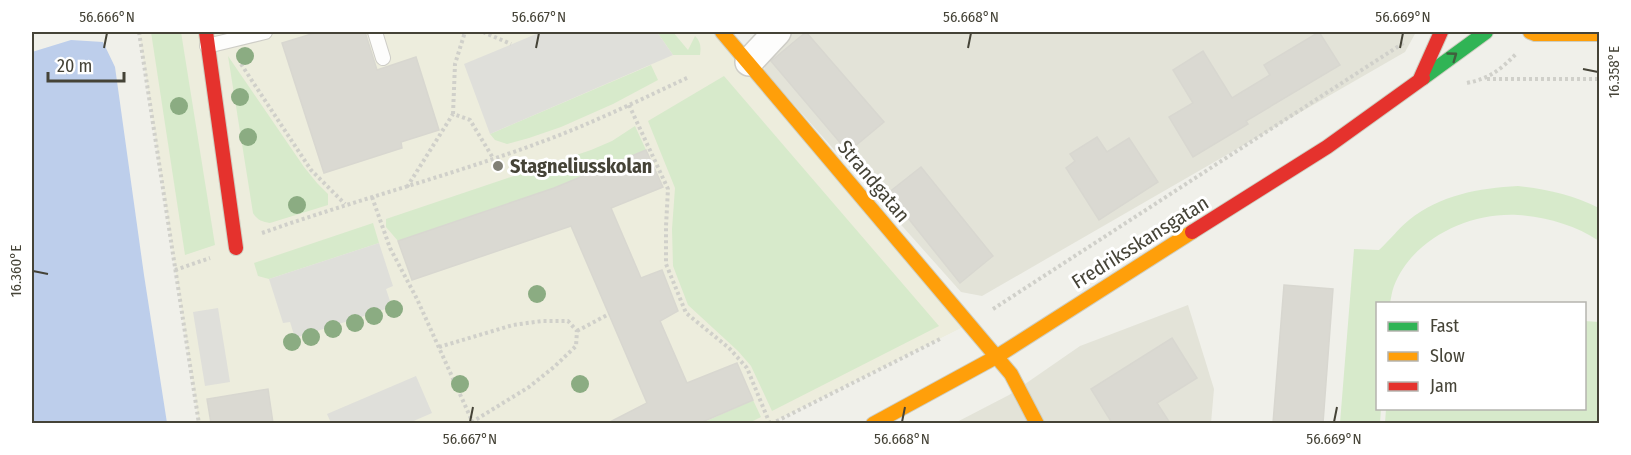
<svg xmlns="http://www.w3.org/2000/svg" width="1631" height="455" viewBox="0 0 1631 455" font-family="'Fira Sans Condensed',sans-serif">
<rect width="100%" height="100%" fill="#f0f0ea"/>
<path fill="#e3e3d8" d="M 789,32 L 1416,32 L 1405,52 L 982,296 L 961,292 L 764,71 L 766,55 Z
M 1188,305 L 1214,389 L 1211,423 L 953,424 L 1009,395 L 1080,346 Z"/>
<path fill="#ededdd" d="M 139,32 L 722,32 L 969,324 L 771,423 L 199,423 Z"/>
<path fill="#d7eacb" d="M 151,32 L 181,32 L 215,245 L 185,255 Z
M 657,32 L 673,32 L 688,50 L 695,36 C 701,42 701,47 700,55 L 673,55 Z
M 228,56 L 304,167 L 317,183 L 328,194 L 328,205 L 270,223 C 262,222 257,220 253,213 Z
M 651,65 L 658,80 L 613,104 L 561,127 L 529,138 L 507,144 L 495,140 L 490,134 Z
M 724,76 L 939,326 L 772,411 L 751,366 L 738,351 L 688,305 L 673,266 L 672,229 L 675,188 L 648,121 Z
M 635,126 L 646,150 L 554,188 L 398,241 L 386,227 L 386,219 L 591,150 L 612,141 Z
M 1518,186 C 1547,189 1573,195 1599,208 L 1599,241 C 1575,225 1546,217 1518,215 C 1469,212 1412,239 1394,286 C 1392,291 1391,298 1390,303 L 1378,304 L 1378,408 L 1381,409 L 1380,423 L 1340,423 L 1354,249 L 1379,250 C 1390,240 1398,229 1409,220 C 1440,195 1479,188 1518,186 Z
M 373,223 L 379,243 L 269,279 L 258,276 L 254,263 Z
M 1585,321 L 1599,322 L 1599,423 L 1385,423 L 1386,409 L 1584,408 Z
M 753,400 L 761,417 L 749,423 L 700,424 Z"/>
<path fill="#dfdfda" d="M 541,32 L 657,32 L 673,55 L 490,134 L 464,64 Z
M 379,243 L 393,286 L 386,289 L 392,307 L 295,338 L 290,322 L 283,323 L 269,279 Z
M 218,308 L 230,382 L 205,386 L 193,312 Z
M 416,376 L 432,413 L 409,423 L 331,423 L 327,414 Z"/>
<path fill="#bdceeb" d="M 71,40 L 103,42 L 115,67 L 144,275 L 167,423 L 32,423 L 32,52 Z"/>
<path fill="#dad9d2" stroke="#d8d7d0" stroke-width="1.5" d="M 318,32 L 365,32 L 377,70 L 416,57 L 439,130 L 401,142 L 402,148 L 324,173 L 282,43 Z
M 806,32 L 884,122 L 848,152 L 771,61 Z
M 1319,32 L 1340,65 L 1246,121 L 1248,124 L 1193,157 L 1169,117 L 1193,103 L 1173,70 L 1203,51 L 1232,98 L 1270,75 L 1264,65 Z
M 1097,137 L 1107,152 L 1129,138 L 1158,182 L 1099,220 L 1066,168 L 1075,161 L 1070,154 Z
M 646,150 L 663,187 L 611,208 L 641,278 L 662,270 L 678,311 L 660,321 L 687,383 L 737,363 L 753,400 L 700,423 L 608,423 L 647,403 L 571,226 L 412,280 L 398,241 L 554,188 Z
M 921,167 L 993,256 L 960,283 L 888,193 Z
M 1284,285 L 1333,289 L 1323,423 L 1273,423 Z
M 1172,338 L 1197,378 L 1157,403 L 1170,423 L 1112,423 L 1091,389 Z
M 268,389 L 273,423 L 211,423 L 207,399 Z"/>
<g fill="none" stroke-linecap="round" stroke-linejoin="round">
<g stroke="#cecdc7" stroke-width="16">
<path id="lane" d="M 375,32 L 383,58
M 207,46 L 265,32"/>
</g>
<g stroke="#cecdc7" stroke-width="30">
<path id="street" d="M 749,62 L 777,32"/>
</g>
<g stroke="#cecec1" stroke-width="16">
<path id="fast" d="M 1423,78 L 1486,32"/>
</g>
<g stroke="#cecec1" stroke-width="16">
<path id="slow" d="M 722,32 L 1011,374 L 1037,424
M 1530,32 L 1535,34 L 1600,34
M 873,424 L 996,357 L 1192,232"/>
</g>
<g stroke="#cecec1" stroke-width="16">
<path id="jam" d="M 206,32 L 236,248
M 1420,79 L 1441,32
M 1192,232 L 1327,147 L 1423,78"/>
</g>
<path stroke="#d0d0ca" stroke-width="4" stroke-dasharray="3 3" stroke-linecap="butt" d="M 139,32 L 199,424
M 483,32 L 511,44
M 241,64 L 311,170 L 345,204
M 1487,79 L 1600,79
M 1467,83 C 1490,78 1499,71 1516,54
M 629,105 L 668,189 L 666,226 L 666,264 L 686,313 L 729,348 L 747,368 L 770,424
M 453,114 L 455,64 L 465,32
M 407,187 L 453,114 L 470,120 L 493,158
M 372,197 L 390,248 L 417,299 L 473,423
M 262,233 C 358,199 457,174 552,138 C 599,120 644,98 689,77
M 175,270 L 210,258
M 993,309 L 1405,42
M 577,331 L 609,314
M 439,347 L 513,325 L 542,321 L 568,321 L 577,331 L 576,346 L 554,367 L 529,387 L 472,422
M 771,424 L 942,338"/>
<use href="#lane" stroke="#fdfdfc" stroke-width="14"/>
<use href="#street" stroke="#fdfdfc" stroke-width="27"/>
<use href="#fast" stroke="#30b455" stroke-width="14"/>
<use href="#slow" stroke="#ff9f0a" stroke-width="14"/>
<use href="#jam" stroke="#e5322d" stroke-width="14"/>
</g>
<g fill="#8bac82">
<circle cx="245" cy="56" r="9"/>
<circle cx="240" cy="97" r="9"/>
<circle cx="179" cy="106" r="9"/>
<circle cx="248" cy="137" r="9"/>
<circle cx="297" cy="205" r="9"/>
<circle cx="537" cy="294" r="9"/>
<circle cx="394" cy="309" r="9"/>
<circle cx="374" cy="316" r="9"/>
<circle cx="355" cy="323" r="9"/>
<circle cx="333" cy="329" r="9"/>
<circle cx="311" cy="337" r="9"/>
<circle cx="292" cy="342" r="9"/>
<circle cx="460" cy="384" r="9"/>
<circle cx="580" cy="384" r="9"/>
</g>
<defs><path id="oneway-chevron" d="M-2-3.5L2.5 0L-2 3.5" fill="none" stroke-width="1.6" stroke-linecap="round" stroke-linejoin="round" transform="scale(1.5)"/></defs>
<use stroke="#405f3e" href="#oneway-chevron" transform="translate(1453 56) rotate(-36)"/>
<path fill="none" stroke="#454337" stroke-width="2" d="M 104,48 L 107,33M 536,48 L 539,33M 968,48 L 971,33M 1400,48 L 1403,33M 1583,69 L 1598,72M 33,271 L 48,274M 470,422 L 473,407M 902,422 L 905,407M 1334,422 L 1337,407"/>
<circle fill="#818076" stroke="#fff" stroke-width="2" cx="498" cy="166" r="6"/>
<g text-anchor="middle" stroke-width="6" stroke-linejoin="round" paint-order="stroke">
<g font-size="20" font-weight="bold" fill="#454337" stroke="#fff" text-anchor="start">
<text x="510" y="173">Stagneliusskolan</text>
</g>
<g font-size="20" fill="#454337" stroke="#fff">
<text transform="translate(874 181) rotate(50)" y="7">Strandgatan</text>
<text transform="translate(1140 242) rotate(-32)" y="7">Fredriksskansgatan</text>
</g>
</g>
<rect width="1631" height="455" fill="none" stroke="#ffffff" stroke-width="66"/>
<rect x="1376" y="302" width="210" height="108" fill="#ffffff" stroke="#b5b4af" stroke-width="1.5"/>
<rect x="1388" y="322" width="30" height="9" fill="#30b455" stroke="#b5b4af" stroke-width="1.5"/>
<text x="1430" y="332" font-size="18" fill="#454337">Fast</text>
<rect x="1388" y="352" width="30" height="9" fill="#ff9f0a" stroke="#b5b4af" stroke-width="1.5"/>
<text x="1430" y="362" font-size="18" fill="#454337">Slow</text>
<rect x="1388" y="382" width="30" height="9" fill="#e5322d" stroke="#b5b4af" stroke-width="1.5"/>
<text x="1430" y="392" font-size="18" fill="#454337">Jam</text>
<path d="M48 72v9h76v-9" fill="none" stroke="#454337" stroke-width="3"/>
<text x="57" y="72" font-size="18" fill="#454337" stroke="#ffffff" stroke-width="4.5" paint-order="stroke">20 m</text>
<rect x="33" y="33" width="1565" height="389" fill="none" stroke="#454337" stroke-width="2"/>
<g font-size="15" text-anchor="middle" fill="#454337">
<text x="107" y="22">56.666°N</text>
<text x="539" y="22">56.667°N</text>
<text x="971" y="22">56.668°N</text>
<text x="1403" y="22">56.669°N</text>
<text transform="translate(1614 72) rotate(-90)" y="5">16.358°E</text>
<text transform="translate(16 271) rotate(-90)" y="5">16.360°E</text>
<text x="470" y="444">56.667°N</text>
<text x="902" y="444">56.668°N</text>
<text x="1334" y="444">56.669°N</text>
</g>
</svg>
